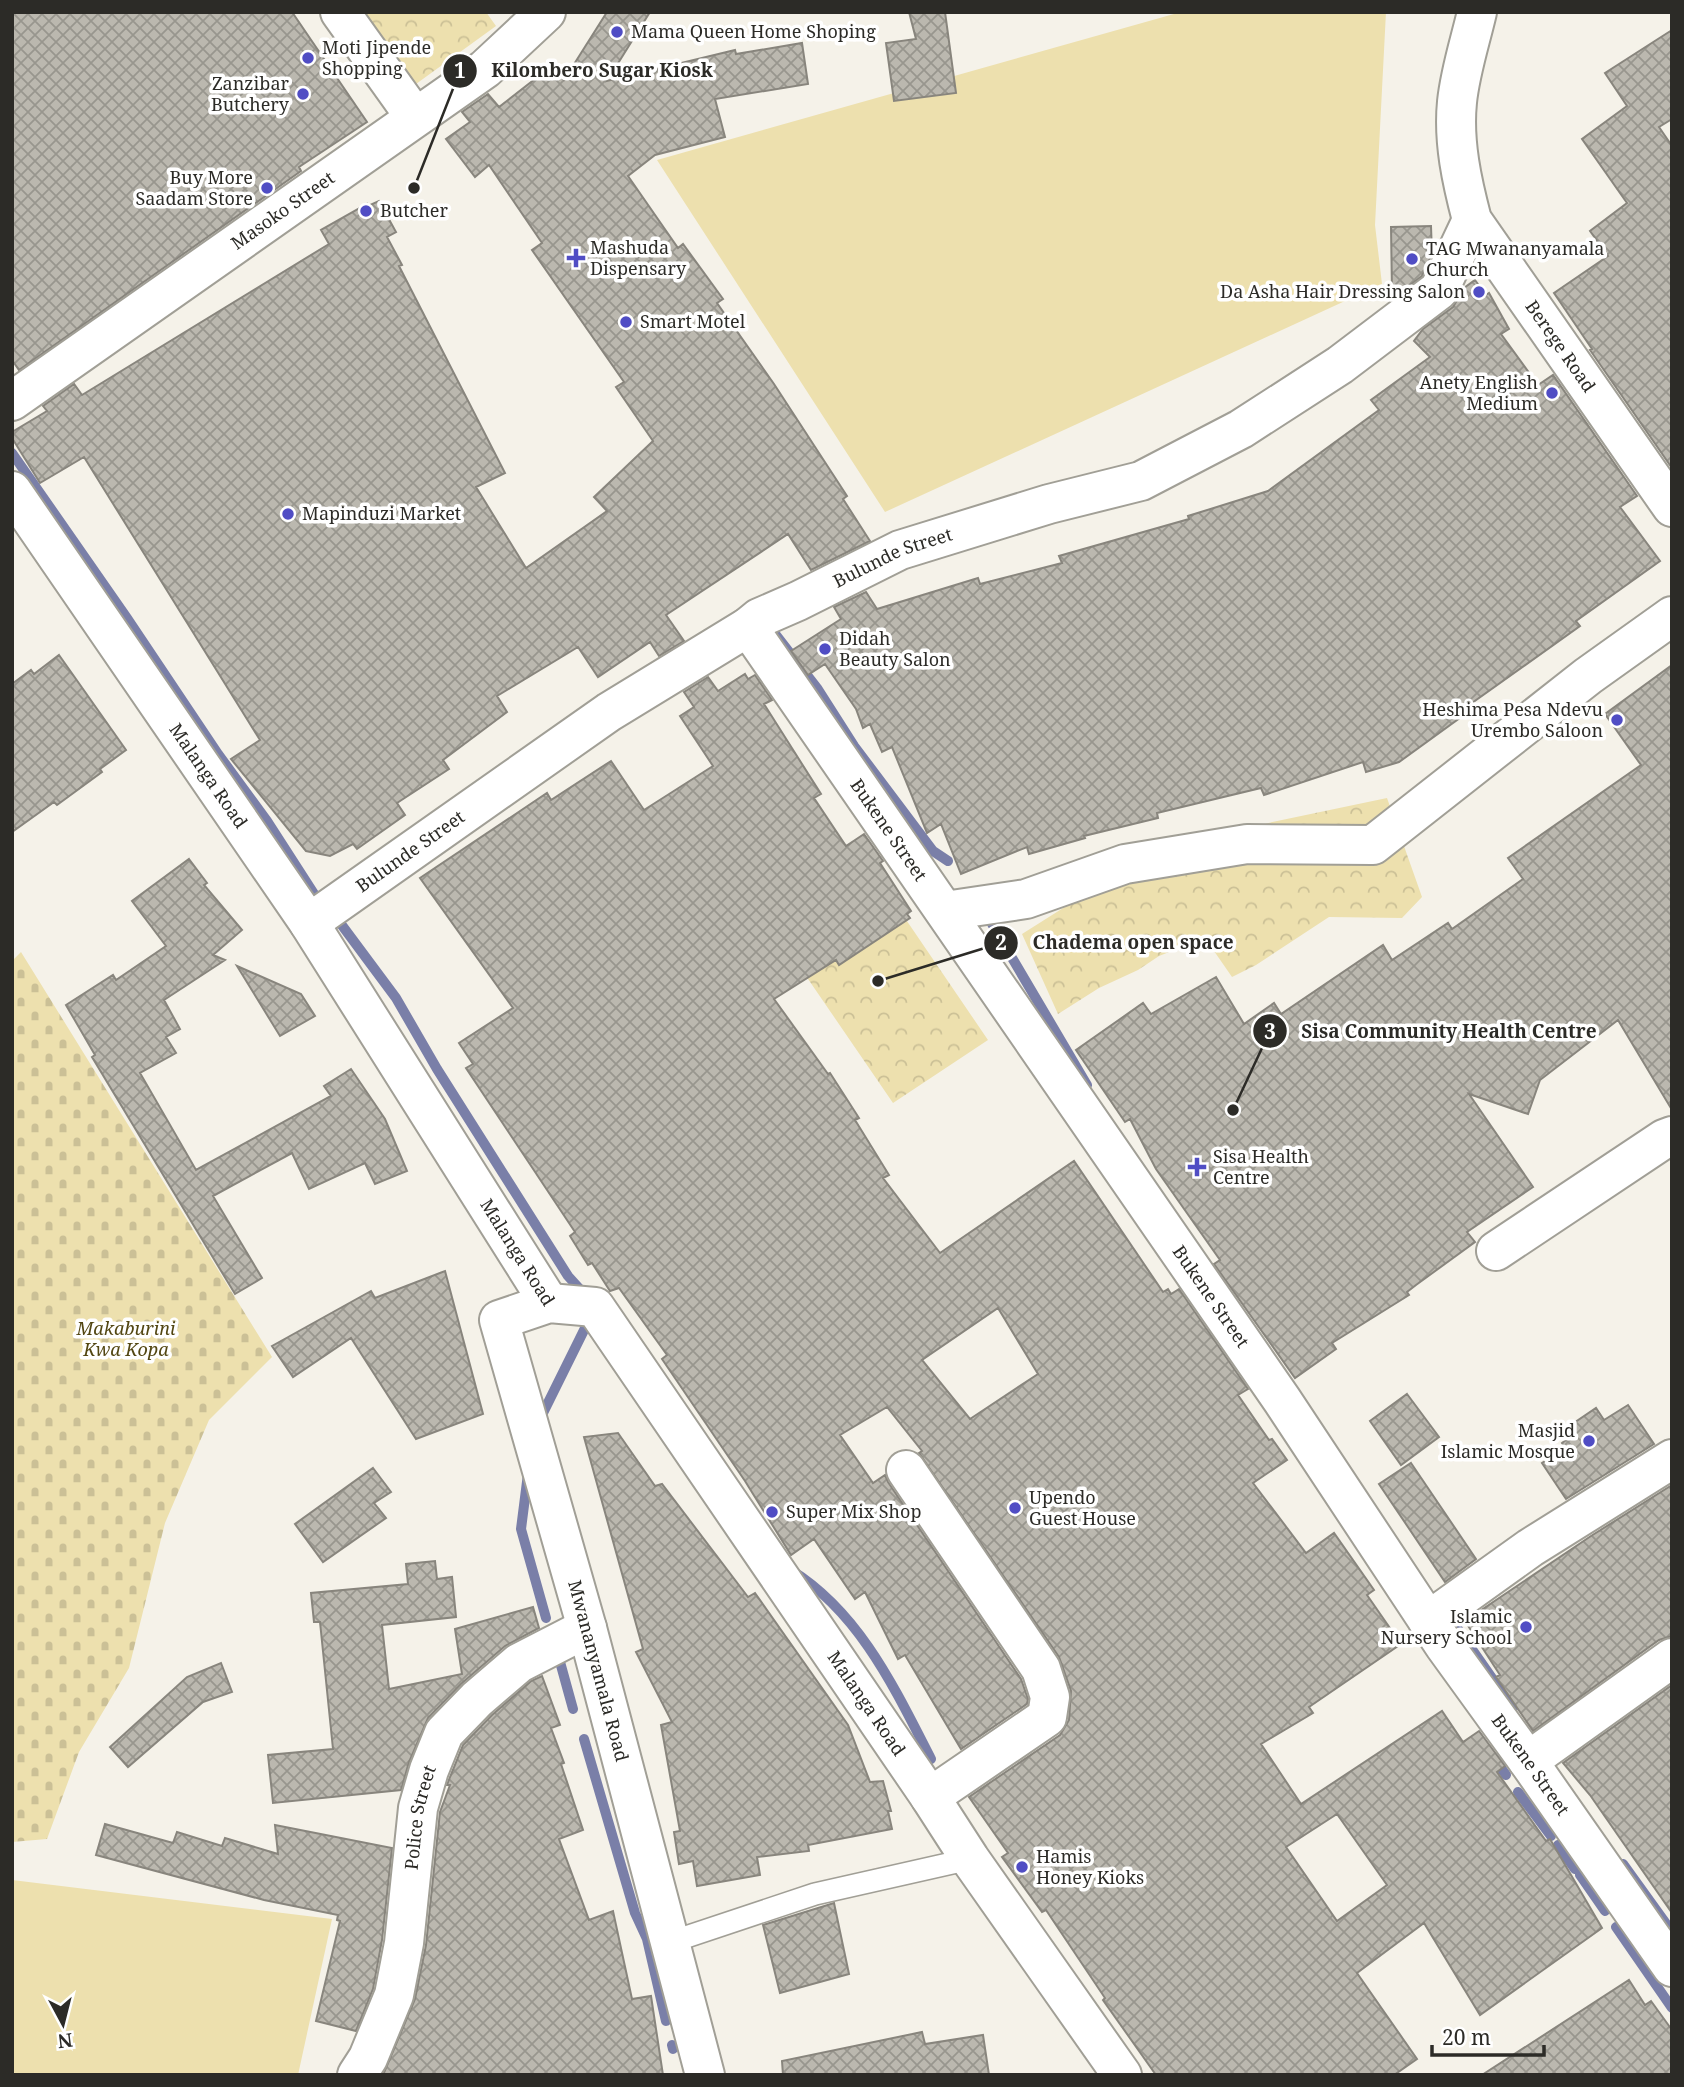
<svg xmlns="http://www.w3.org/2000/svg" width="1684" height="2087" viewBox="0 0 1684 2087" font-family="'Noto Serif',serif">
<defs>
<pattern id="cemetery-stones" width="16" height="16" patternUnits="userSpaceOnUse" patternTransform="scale(1.75)"><rect width="16" height="16" fill="#ede0ae"/><path d="M2 7V4a2 2 0 0 1 4 0v3zM10 15v-3a2 2 0 0 1 4 0v3z" fill="#cbc096"/></pattern>
<pattern id="park-crowns" width="20" height="18" patternUnits="userSpaceOnUse" patternTransform="scale(1.75)"><rect width="20" height="18" fill="#ede0ae"/><path d="M2 6a3 3 0 1 1 6 0M12 15a3 3 0 1 1 6 0" fill="none" stroke="#cbc096"/></pattern>
<pattern id="building-cross-hatch" width="8" height="8" patternUnits="userSpaceOnUse" patternTransform="scale(1.75)"><rect width="8" height="8" fill="#bbb8af"/><path d="M0 0l8 8M0 8l8-8" fill="none" stroke="#98968e"/></pattern>
</defs>
<rect width="100%" height="100%" fill="#f5f2e9"/>
<path fill="#ede0ae" d="M 1181,12 L 1386,12 L 1375,225 L 1382,284 L 885,512 L 657,160 Z
M 12,1880 L 332,1919 L 298,2075 L 12,2075 Z"/>
<path fill="url(#cemetery-stones)" d="M 21,952 L 272,1357 L 209,1420 L 165,1523 L 129,1668 L 79,1752 L 47,1839 L 12,1842 L 12,961 Z"/>
<path fill="url(#park-crowns)" d="M 364,12 L 486,12 L 496,26 L 416,84 Z
M 1387,798 L 1422,897 L 1402,918 L 1329,917 L 1256,965 L 1232,977 L 1205,938 L 1159,956 L 1138,970 L 1099,988 L 1058,1014 L 1022,934 L 1163,845 Z
M 864,858 L 988,1040 L 893,1103 L 769,922 Z"/>
<g fill="none" stroke-linecap="round" stroke-linejoin="round">
<path stroke="#7a7fa8" stroke-width="10" d="M 12,453 L 127,618 L 218,754 L 267,821 L 316,897
M 776,635 L 817,688 L 854,746 L 933,851 L 948,861
M 985,912 L 1087,1085
M 338,920 L 396,998 L 437,1069 L 568,1276 L 587,1297
M 539,1421 L 591,1316
M 528,1474 L 521,1529 L 546,1618
M 791,1570 C 860,1613 895,1689 931,1759
M 1448,1615 L 1513,1708
M 557,1651 L 573,1709
M 584,1739 L 635,1913 L 647,1939 L 666,2021
M 1494,1758 L 1506,1775
M 1518,1792 L 1551,1836
M 1558,1845 L 1575,1869
M 1623,1864 L 1672,1932
M 1580,1875 L 1605,1911
M 1616,1927 L 1672,2008
M 672,2045 L 673,2049"/>
</g>
<path fill="url(#building-cross-hatch)" stroke="#88857d" stroke-width="2" fill-rule="evenodd" d="M 12,12 L 292,12 L 367,122 L 299,167 L 301,171 L 19,370 L 12,360 Z
M 607,12 L 650,12 L 607,81 L 735,50 L 736,54 L 802,43 L 808,84 L 715,99 L 725,137 L 655,155 L 628,176 L 678,248 L 683,244 L 723,299 L 717,303 L 774,384 L 847,496 L 843,499 L 870,541 L 811,570 L 788,534 L 666,615 L 684,641 L 659,656 L 650,642 L 598,677 L 578,647 L 497,696 L 507,712 L 443,760 L 449,769 L 397,803 L 405,815 L 357,849 L 353,844 L 330,856 L 306,851 L 231,759 L 260,740 L 84,457 L 40,483 L 12,438 L 12,432 L 47,411 L 43,406 L 74,384 L 82,395 L 329,244 L 321,230 L 367,204 L 368,206 L 379,201 L 396,232 L 387,237 L 402,265 L 399,266 L 505,473 L 476,487 L 526,568 L 607,511 L 594,497 L 653,441 L 616,387 L 624,382 L 532,250 L 542,243 L 489,165 L 475,177 L 446,139 L 470,122 L 462,112 L 488,94 L 499,107 L 553,65 L 564,80 Z
M 909,12 L 945,12 L 956,93 L 894,101 L 886,43 L 916,39 Z
M 1672,30 L 1672,119 L 1659,127 L 1672,146 L 1672,468 L 1590,350 L 1592,349 L 1554,293 L 1608,256 L 1590,231 L 1627,203 L 1582,139 L 1627,106 L 1605,73 Z
M 1431,226 L 1432,254 L 1422,276 L 1401,292 L 1392,292 L 1391,227 Z
M 1475,280 L 1486,295 L 1489,293 L 1509,329 L 1501,334 L 1538,385 L 1553,375 L 1637,496 L 1620,507 L 1660,561 L 1576,621 L 1580,626 L 1472,703 L 1475,707 L 1399,762 L 1366,772 L 1363,762 L 1264,795 L 1261,788 L 1157,813 L 1158,818 L 1084,836 L 1085,838 L 1029,854 L 1027,847 L 961,874 L 941,824 L 927,833 L 892,747 L 882,752 L 870,724 L 863,728 L 856,709 L 825,664 L 808,675 L 791,651 L 841,619 L 834,607 L 866,592 L 877,609 L 978,578 L 980,584 L 1062,563 L 1059,556 L 1189,519 L 1188,516 L 1268,491 L 1379,410 L 1371,400 L 1430,357 L 1414,341 L 1423,329 L 1453,307 L 1464,288 Z
M 59,655 L 126,750 L 100,769 L 102,772 L 57,805 L 54,802 L 12,832 L 12,684 L 31,670 L 34,674 Z
M 1672,665 L 1672,1110 L 1618,1020 L 1540,1080 L 1528,1114 L 1469,1094 L 1533,1187 L 1467,1232 L 1475,1242 L 1416,1285 L 1407,1292 L 1409,1295 L 1332,1343 L 1336,1349 L 1295,1378 L 1214,1264 L 1220,1260 L 1156,1169 L 1130,1119 L 1125,1122 L 1076,1050 L 1143,1003 L 1151,1014 L 1216,977 L 1244,1024 L 1274,1003 L 1281,1014 L 1383,945 L 1392,960 L 1448,923 L 1452,929 L 1523,879 L 1508,858 L 1641,765 L 1605,714 Z
M 745,674 L 748,679 L 755,675 L 772,700 L 764,704 L 821,794 L 814,798 L 846,846 L 864,834 L 883,861 L 880,863 L 911,911 L 907,914 L 910,918 L 839,965 L 836,960 L 774,999 L 828,1074 L 830,1073 L 859,1118 L 855,1120 L 889,1175 L 883,1178 L 940,1253 L 1074,1161 L 1163,1292 L 1168,1289 L 1171,1294 L 1179,1289 L 1248,1389 L 1238,1395 L 1269,1440 L 1272,1439 L 1287,1460 L 1253,1483 L 1306,1553 L 1334,1533 L 1374,1590 L 1367,1595 L 1401,1644 L 1309,1707 L 1313,1713 L 1261,1744 L 1301,1804 L 1442,1711 L 1463,1742 L 1479,1731 L 1505,1766 L 1497,1772 L 1546,1841 L 1550,1839 L 1602,1928 L 1480,2015 L 1424,1923 L 1357,1973 L 1417,2059 L 1394,2075 L 1156,2075 L 1103,2000 L 1105,1998 L 1046,1910 L 1042,1912 L 1002,1857 L 1008,1853 L 969,1797 L 1060,1735 L 1069,1720 L 1071,1691 L 1059,1657 L 919,1453 L 922,1451 L 887,1407 L 840,1435 L 873,1483 L 885,1475 L 888,1482 L 1021,1679 L 1028,1699 L 1027,1704 L 961,1749 L 905,1655 L 898,1659 L 865,1592 L 855,1599 L 814,1539 L 791,1555 L 745,1481 L 662,1359 L 667,1355 L 619,1288 L 610,1291 L 592,1263 L 588,1265 L 570,1236 L 575,1232 L 466,1068 L 473,1064 L 459,1043 L 513,1008 L 420,878 L 547,793 L 551,800 L 611,761 L 644,810 L 713,766 L 680,716 L 694,707 L 684,692 L 708,677 L 718,691 ZM 998,1308 L 1038,1374 L 970,1419 L 922,1360 ZM 1337,1814 L 1387,1885 L 1337,1921 L 1286,1847 Z
M 189,859 L 207,883 L 204,885 L 242,930 L 213,955 L 225,960 L 164,1000 L 180,1029 L 166,1037 L 176,1053 L 140,1073 L 196,1170 L 331,1096 L 324,1086 L 351,1069 L 385,1119 L 407,1171 L 375,1184 L 365,1163 L 309,1189 L 292,1153 L 213,1196 L 262,1278 L 235,1294 L 92,1057 L 95,1055 L 66,1005 L 113,975 L 116,980 L 166,946 L 132,901 Z
M 237,966 L 301,994 L 315,1016 L 280,1036 Z
M 445,1271 L 483,1414 L 416,1439 L 351,1338 L 293,1377 L 272,1346 L 371,1291 L 375,1298 Z
M 1407,1394 L 1439,1437 L 1401,1465 L 1370,1421 Z
M 1628,1405 L 1654,1444 L 1566,1499 L 1542,1463 L 1565,1448 L 1562,1443 L 1570,1437 L 1565,1429 L 1596,1408 L 1604,1420 Z
M 618,1433 L 655,1486 L 662,1484 L 748,1597 L 755,1593 L 848,1725 L 870,1782 L 883,1781 L 891,1811 L 888,1811 L 892,1829 L 808,1845 L 809,1851 L 757,1857 L 760,1875 L 697,1886 L 693,1861 L 679,1864 L 674,1832 L 680,1831 L 661,1725 L 672,1722 L 636,1652 L 643,1649 L 584,1437 Z
M 1411,1463 L 1476,1559 L 1445,1582 L 1379,1484 Z
M 373,1468 L 391,1492 L 374,1503 L 386,1518 L 323,1562 L 295,1524 Z
M 1672,1485 L 1672,1636 L 1659,1640 L 1533,1731 L 1496,1677 L 1500,1675 L 1465,1621 L 1591,1536 Z
M 435,1561 L 437,1579 L 452,1577 L 456,1617 L 382,1625 L 389,1689 L 462,1674 L 455,1629 L 533,1607 L 539,1628 L 505,1646 L 461,1684 L 428,1718 L 409,1762 L 401,1790 L 273,1803 L 268,1755 L 333,1749 L 320,1622 L 314,1622 L 311,1593 L 408,1584 L 406,1564 Z
M 221,1663 L 232,1692 L 203,1702 L 128,1767 L 110,1747 L 187,1677 Z
M 542,1676 L 560,1725 L 551,1728 L 564,1763 L 561,1764 L 583,1830 L 559,1839 L 589,1920 L 613,1911 L 632,1999 L 651,1996 L 663,2075 L 383,2075 L 415,1999 L 426,1945 L 440,1812 L 450,1785 L 447,1785 L 450,1777 L 463,1745 L 492,1715 L 531,1681 Z
M 1672,1685 L 1672,1913 L 1590,1795 L 1563,1763 Z
M 105,1824 L 173,1843 L 177,1832 L 222,1846 L 225,1838 L 278,1854 L 275,1825 L 392,1848 L 382,1940 L 373,1989 L 356,2031 L 316,2021 L 340,1921 L 337,1920 L 338,1915 L 264,1900 L 96,1855 Z
M 834,1903 L 849,1974 L 780,1993 L 763,1925 Z
M 1629,1980 L 1645,2005 L 1651,2001 L 1672,2030 L 1672,2075 L 1482,2075 Z
M 922,2032 L 925,2044 L 983,2035 L 989,2075 L 783,2075 L 782,2061 Z"/>
<g fill="none" stroke-linecap="round" stroke-linejoin="round">
<g stroke="#a19f96" stroke-width="24">
<path id="service" d="M 671,1942 L 815,1894 L 970,1859"/>
</g>
<g stroke="#a19f96" stroke-width="42">
<g id="minor">
<path d="M 340,12 L 415,117"/>
<path id="s1" d="M 1477,12 C 1470,42 1460,72 1457,102 C 1453,142 1462,182 1472,220 L 1672,507"/>
<path id="s2" d="M 12,401 L 485,69 L 546,12"/>
<path id="s3" d="M 748,627 L 1282,1400 L 1444,1645 L 1528,1761 L 1672,1967"/>
<path d="M 945,911 L 1026,899 L 1125,864 L 1247,844 L 1373,845 L 1588,676 L 1672,616"/>
<path id="s4" d="M 309,923 L 609,712 L 748,627 L 759,618 L 798,601 L 900,550 L 1049,504 L 1141,481 L 1241,429 L 1340,365 L 1439,290 L 1472,220"/>
<path d="M 1496,1251 L 1664,1139 L 1672,1136"/>
<path d="M 906,1470 L 1041,1669 L 1050,1697 L 1047,1717 L 930,1797"/>
<path d="M 1428,1621 L 1530,1548 L 1672,1459"/>
<path d="M 1528,1761 L 1672,1658"/>
<path id="s5" d="M 357,2075 L 368,2058 L 394,1995 L 404,1943 L 418,1808 L 429,1770 L 444,1733 L 477,1699 L 519,1663 L 587,1628"/>
</g>
</g>
<g stroke="#a19f96" stroke-width="42">
<g id="tertiary">
<path id="s6" d="M 12,491 L 309,923 L 549,1303"/>
<path id="s7" d="M 705,2075 L 587,1628 L 499,1320 L 549,1303 L 595,1307 L 930,1797 L 970,1859 L 1122,2075"/>
</g>
</g>
<use href="#service" stroke="#fff" stroke-width="21"/>
<use href="#minor" stroke="#fff" stroke-width="38"/>
<use href="#tertiary" stroke="#fff" stroke-width="38"/>
</g>
<g fill="#504dc4" stroke="#fff" stroke-width="2.5">
<circle cx="617" cy="32" r="7"/>
<circle cx="308" cy="58" r="7"/>
<circle cx="303" cy="94" r="7"/>
<circle cx="267" cy="188" r="7"/>
<circle cx="366" cy="211" r="7"/>
<path d="M572.5 247.5h7v7h7v7h-7v7h-7v-7h-7v-7h7z"/>
<circle cx="1412" cy="259" r="7"/>
<circle cx="1479" cy="292" r="7"/>
<circle cx="626" cy="322" r="7"/>
<circle cx="1552" cy="393" r="7"/>
<circle cx="288" cy="514" r="7"/>
<circle cx="825" cy="649" r="7"/>
<circle cx="1617" cy="720" r="7"/>
<path d="M1193.5 1156.5h7v7h7v7h-7v7h-7v-7h-7v-7h7z"/>
<circle cx="1589" cy="1441" r="7"/>
<circle cx="1015" cy="1508" r="7"/>
<circle cx="772" cy="1512" r="7"/>
<circle cx="1526" cy="1627" r="7"/>
<circle cx="1022" cy="1867" r="7"/>
</g>
<g text-anchor="middle" stroke-width="7" stroke-linejoin="round" paint-order="stroke">
<g font-size="18" fill="#2c2b27" stroke="#fff" text-anchor="start">
<text x="631" y="38">Mama Queen Home Shoping</text>
<text x="322" y="54">Moti Jipende<tspan x="322" dy="21">Shopping</tspan></text>
<text x="289" y="90" text-anchor="end">Zanzibar<tspan x="289" dy="21">Butchery</tspan></text>
<text x="253" y="184" text-anchor="end">Buy More<tspan x="253" dy="21">Saadam Store</tspan></text>
<text x="380" y="217">Butcher</text>
<text x="590" y="254">Mashuda<tspan x="590" dy="21">Dispensary</tspan></text>
<text x="1426" y="255">TAG Mwananyamala<tspan x="1426" dy="21">Church</tspan></text>
<text x="1465" y="298" text-anchor="end">Da Asha Hair Dressing Salon</text>
<text x="640" y="328">Smart Motel</text>
<text x="1538" y="389" text-anchor="end">Anety English<tspan x="1538" dy="21">Medium</tspan></text>
<text x="302" y="520">Mapinduzi Market</text>
<text x="839" y="645">Didah<tspan x="839" dy="21">Beauty Salon</tspan></text>
<text x="1603" y="716" text-anchor="end">Heshima Pesa Ndevu<tspan x="1603" dy="21">Urembo Saloon</tspan></text>
<text x="1213" y="1163">Sisa Health<tspan x="1213" dy="21">Centre</tspan></text>
<text x="1575" y="1437" text-anchor="end">Masjid<tspan x="1575" dy="21">Islamic Mosque</tspan></text>
<text x="1029" y="1504">Upendo<tspan x="1029" dy="21">Guest House</tspan></text>
<text x="786" y="1518">Super Mix Shop</text>
<text x="1512" y="1623" text-anchor="end">Islamic<tspan x="1512" dy="21">Nursery School</tspan></text>
<text x="1036" y="1863">Hamis<tspan x="1036" dy="21">Honey Kioks</tspan></text>
</g>
<g font-size="18" fill="#2c2b27" stroke="#fff">
<text dy="6" stroke="none"><textPath href="#s2" startOffset="331">Masoko Street</textPath></text>
<text dy="6" stroke="none"><textPath href="#s1" startOffset="366">Berege Road</textPath></text>
<text dy="6" stroke="none"><textPath href="#s4" startOffset="691">Bulunde Street</textPath></text>
<text dy="6" stroke="none"><textPath href="#s6" startOffset="346">Malanga Road</textPath></text>
<text dy="6" stroke="none"><textPath href="#s3" startOffset="247">Bukene Street</textPath></text>
<text dy="6" stroke="none"><textPath href="#s4" startOffset="124">Bulunde Street</textPath></text>
<text dy="6" stroke="none"><textPath href="#s6" startOffset="914">Malanga Road</textPath></text>
<text dy="6" stroke="none"><textPath href="#s3" startOffset="814">Bukene Street</textPath></text>
<text transform="translate(598 1671) rotate(75)" y="6">Mwananyamala Road</text>
<text dy="6" stroke="none"><textPath href="#s7" startOffset="1362">Malanga Road</textPath></text>
<text dy="6" stroke="none"><textPath href="#s3" startOffset="1381">Bukene Street</textPath></text>
<text dy="6" stroke="none"><textPath href="#s5" startOffset="268">Police Street</textPath></text>
</g>
<g font-size="18" font-style="italic" fill="#524612" stroke="#fff">
<text x="126" y="1335">Makaburini<tspan x="126" dy="21">Kwa Kopa</tspan></text>
</g>
</g>
<path fill="none" stroke="#2c2b27" stroke-width="2.5" d="M414 188L460 71M878 981L1001 943M1233 1110L1270 1031"/>
<g fill="#2c2b27" stroke="#fff" stroke-width="2.5">
<circle cx="414" cy="188" r="7"/>
<circle cx="878" cy="981" r="7"/>
<circle cx="1233" cy="1110" r="7"/>
<circle cx="460" cy="71" r="18"/>
<circle cx="1001" cy="943" r="18"/>
<circle cx="1270" cy="1031" r="18"/>
</g>
<g font-size="21" text-anchor="middle" font-weight="bold" fill="#fff">
<text x="460" y="78">1</text>
<text x="1001" y="950">2</text>
<text x="1270" y="1039">3</text>
</g>
<g font-size="19" text-anchor="middle" font-weight="bold" fill="#2c2b27" stroke="#fff" stroke-width="7" stroke-linejoin="round" paint-order="stroke">
<text x="602" y="77">Kilombero Sugar Kiosk</text>
<text x="1133" y="949">Chadema open space</text>
<text x="1449" y="1038">Sisa Community Health Centre</text>
</g>
<rect width="1684" height="2087" fill="none" stroke="#2c2b27" stroke-width="28"/>
<g transform="translate(63 2024) rotate(173)" stroke="#ffffff" stroke-width="5" paint-order="stroke">
<path d="M0-5L12 26L0 18L-12 26Z" fill="#2c2b27"/>
<text y="-10" font-size="19" font-weight="bold" text-anchor="middle" fill="#2c2b27">N</text>
</g>
<path d="M1432 2045v10h112v-10" fill="none" stroke="#2c2b27" stroke-width="3.5"/>
<text x="1442" y="2045" font-size="21" fill="#2c2b27" stroke="#ffffff" stroke-width="5" paint-order="stroke">20 m</text>
</svg>
